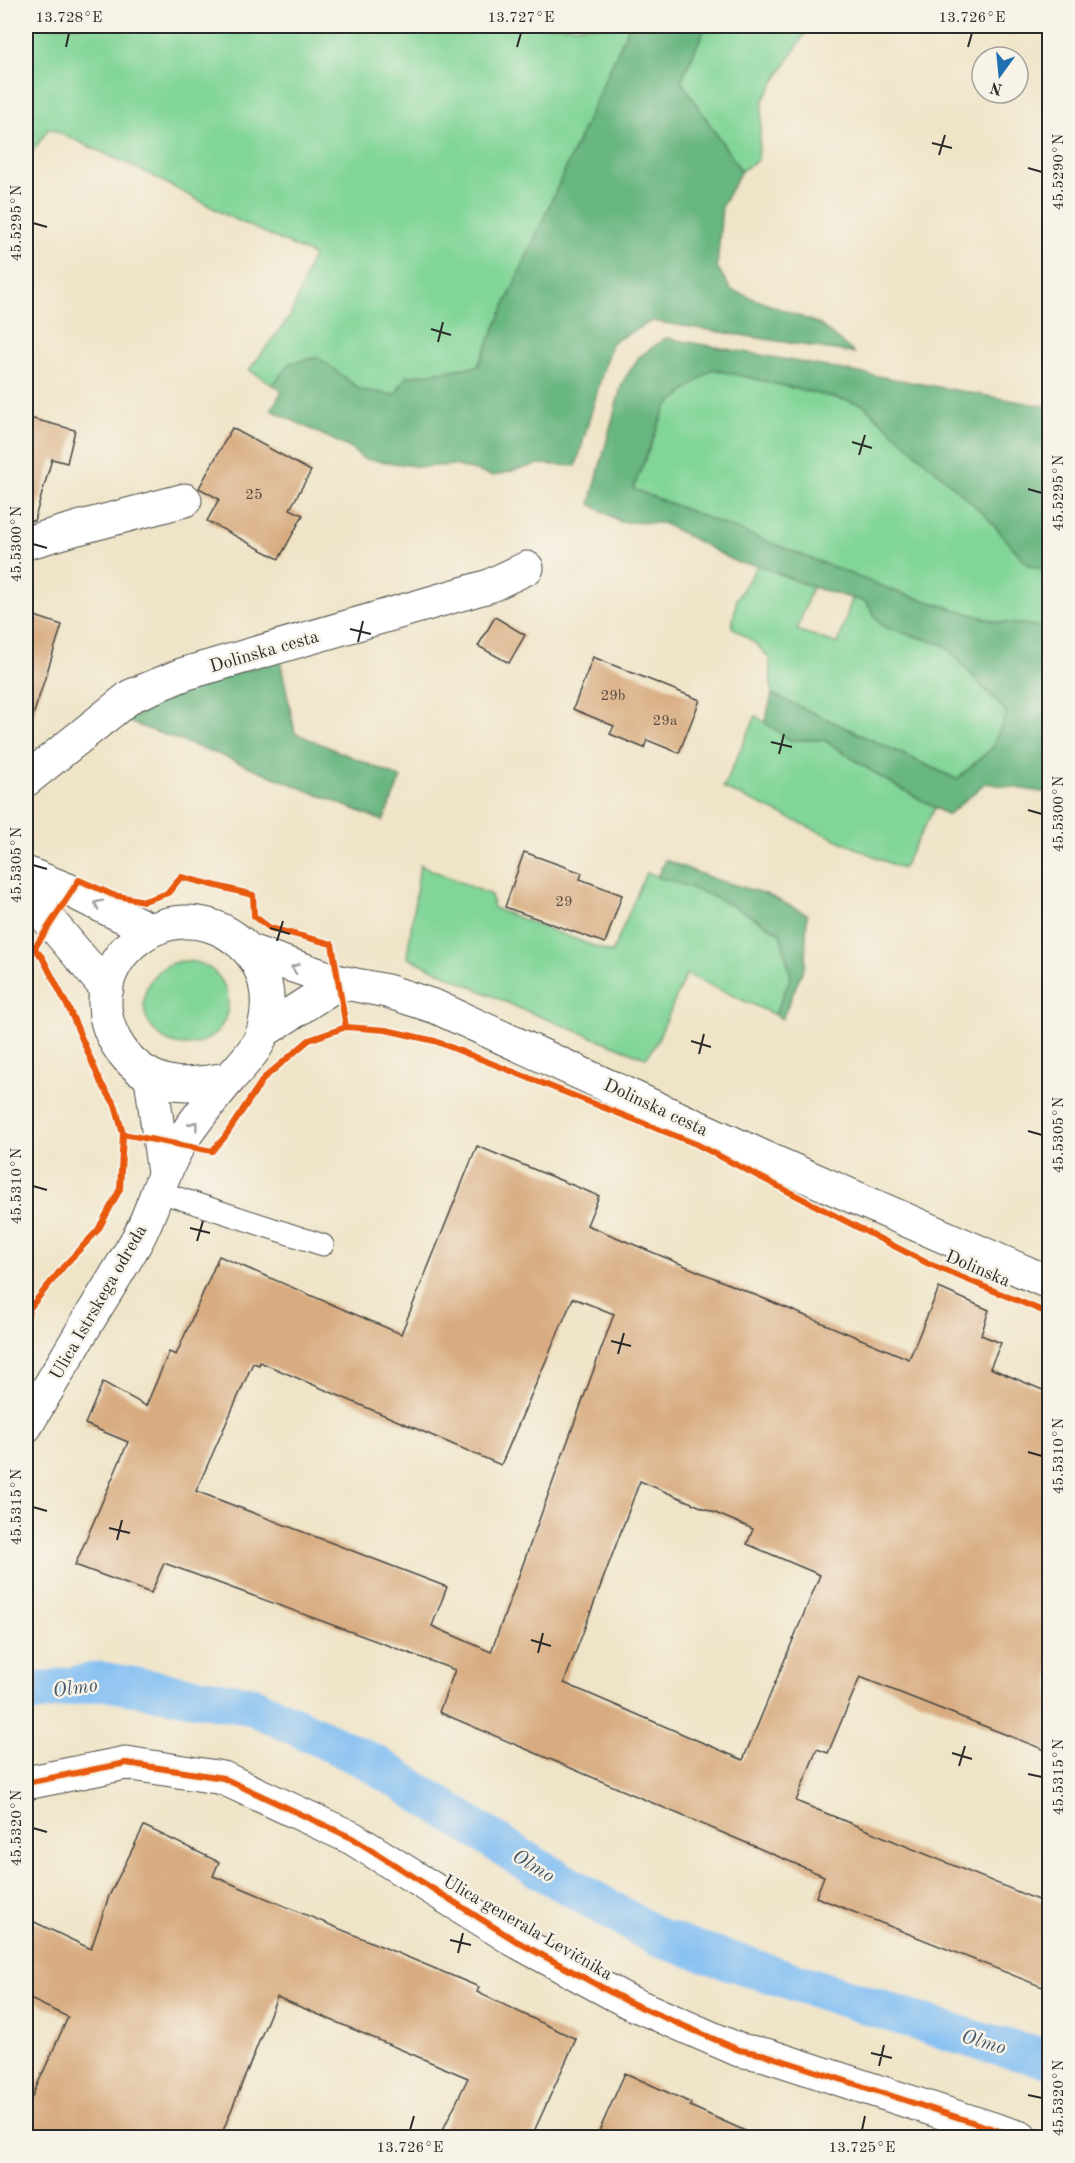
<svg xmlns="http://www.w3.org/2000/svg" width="1075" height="2163" viewBox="0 0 1075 2163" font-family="'Old Standard TT',serif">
<rect width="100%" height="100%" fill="#f7f3e8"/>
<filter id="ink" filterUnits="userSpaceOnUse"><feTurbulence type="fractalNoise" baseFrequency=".0167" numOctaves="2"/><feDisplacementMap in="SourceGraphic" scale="12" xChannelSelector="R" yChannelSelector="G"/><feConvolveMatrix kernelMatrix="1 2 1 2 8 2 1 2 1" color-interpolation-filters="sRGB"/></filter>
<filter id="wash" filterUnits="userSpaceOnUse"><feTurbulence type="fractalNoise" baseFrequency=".008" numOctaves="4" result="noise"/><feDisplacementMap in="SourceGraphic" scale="24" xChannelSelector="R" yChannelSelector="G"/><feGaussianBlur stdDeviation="1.35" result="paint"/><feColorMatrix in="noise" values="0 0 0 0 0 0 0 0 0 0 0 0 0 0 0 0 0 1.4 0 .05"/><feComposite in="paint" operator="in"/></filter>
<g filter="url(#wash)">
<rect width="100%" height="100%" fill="#efe4c7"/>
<path fill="#81d598" stroke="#568062" stroke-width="1.5" d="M 26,26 L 629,26 L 478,366 L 406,377 L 395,395 L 361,390 L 318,358 L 290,363 L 273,385 L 249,370 L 291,315 L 313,255 L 230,217 L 147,173 L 49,128 L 26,161 Z
M 706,26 L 810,26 L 763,100 L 758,160 L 741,171 L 681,81 Z
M 711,369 L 862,404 L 987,517 L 1028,565 L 1049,571 L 1049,630 L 1031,625 L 997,622 L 897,592 L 633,489 L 666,407 Z
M 758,565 L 812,587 L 797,630 L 838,644 L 852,598 L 866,602 L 882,626 L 944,645 L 1007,713 L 992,748 L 957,779 L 772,694 L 769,658 L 757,645 L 732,627 L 737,598 Z
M 756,716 L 790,740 L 824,740 L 884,779 L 935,807 L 902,869 L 723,788 Z
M 420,865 L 491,895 L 493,908 L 612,953 L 646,873 L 681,883 L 723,900 L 780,933 L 791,976 L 775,1015 L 686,974 L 656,1044 L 646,1058 L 521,1009 L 407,957 Z
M144 1003a42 42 0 1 1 84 0a42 42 0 1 1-84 0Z"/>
<path fill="#68b680" stroke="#4a7056" stroke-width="1.5" d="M 629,26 L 706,26 L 681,81 L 741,171 L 722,206 L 717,267 L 731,290 L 819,324 L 854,353 L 652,321 L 611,343 L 576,466 L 539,464 L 493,476 L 455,465 L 422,467 L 364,459 L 348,447 L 271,410 L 282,391 L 273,385 L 290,363 L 318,357 L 361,390 L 395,395 L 406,377 L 478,366 Z
M 666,338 L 1049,407 L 1049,571 L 1028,565 L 987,517 L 862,404 L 712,369 L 666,407 L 633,489 L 897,592 L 997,622 L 1031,625 L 1049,630 L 1049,793 L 985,783 L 948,815 L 884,779 L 824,740 L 790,740 L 765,723 L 772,694 L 957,779 L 992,748 L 1007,713 L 944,645 L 882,626 L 866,602 L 812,587 L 758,565 L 738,563 L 663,523 L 621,522 L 590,504 L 622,383 L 639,357 Z
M 280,659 L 295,733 L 401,778 L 383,821 L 220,755 L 126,721 L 181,691 Z
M 665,860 L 714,879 L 766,894 L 807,914 L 805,965 L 782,1019 L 775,1015 L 791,976 L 780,933 C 741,908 701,889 657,877 Z"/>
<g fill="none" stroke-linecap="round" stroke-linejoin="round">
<path stroke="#7fbdf3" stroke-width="39" d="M 26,1694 L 101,1681 L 253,1706 L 373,1763 L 526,1861 L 659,1938 L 985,2043 L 1050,2059"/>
</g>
<g id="blocks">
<path fill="#d8ac80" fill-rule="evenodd" d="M 26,417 L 75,430 L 67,463 L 52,459 L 34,521 L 26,520 Z
M 232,428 L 311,471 L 290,509 L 303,515 L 279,559 L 207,521 L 219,499 L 199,488 Z
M 26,613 L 62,625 L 32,719 L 26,718 Z
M 495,617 L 525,635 L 509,663 L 478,646 Z
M 593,657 L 700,700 L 679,753 L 647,740 L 644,748 L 610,734 L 614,726 L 573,709 Z
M 524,852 L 582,873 L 580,879 L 622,895 L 605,943 L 505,907 Z
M 477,1146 L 599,1196 L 587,1225 L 909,1359 L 939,1288 L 989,1310 L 981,1335 L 1001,1343 L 990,1368 L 1050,1393 L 1050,1752 L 860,1677 L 828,1753 L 817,1749 L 796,1801 L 1050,1905 L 1050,1990 L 816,1897 L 824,1876 L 439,1712 L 455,1670 L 164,1563 L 151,1593 L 75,1565 L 128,1442 L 85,1424 L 103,1382 L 146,1406 L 169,1352 L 176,1355 L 219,1256 L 401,1334 ZM 573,1298 L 614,1314 L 491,1652 L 432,1626 L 447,1587 L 196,1491 L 253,1363 L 259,1365 L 260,1362 L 501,1465 ZM 640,1481 L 753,1529 L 747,1544 L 820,1575 L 743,1760 L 564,1683 Z
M 144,1826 L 219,1862 L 213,1876 L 479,1987 L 477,1992 L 576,2039 L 531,2138 L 439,2138 L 468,2078 L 277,1997 L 220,2138 L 26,2138 L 26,2110 L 68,2017 L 26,1997 L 26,1918 L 91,1949 L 109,1896 Z
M 625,2073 L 691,2103 L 690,2106 L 761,2138 L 596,2138 Z"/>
</g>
</g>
<g filter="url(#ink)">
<use href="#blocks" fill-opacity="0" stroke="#484742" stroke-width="1.5"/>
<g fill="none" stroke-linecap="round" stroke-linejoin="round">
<g stroke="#484742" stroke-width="23">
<path id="service" d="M 157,1191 L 323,1245"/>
</g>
<g stroke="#484742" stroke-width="35">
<path id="minor" d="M 26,543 L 78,528 L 185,500
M 26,780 L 131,696 L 184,674 L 489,586 L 527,568
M 250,951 L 340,982 L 387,991 L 436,1007 L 774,1162 L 1050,1283
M 264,1031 L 340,982
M 26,1783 L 126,1763 L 223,1778 L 352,1838 L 516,1941 L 629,2002 L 739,2050 L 766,2055 L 1021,2138"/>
</g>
<g stroke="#484742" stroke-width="35">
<path id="tertiary" d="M 26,873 L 73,892 L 151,930
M 26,897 L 42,912 L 107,989
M 151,1077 L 164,1174
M 26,1426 C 50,1385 74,1344 99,1303 C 112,1282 125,1261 137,1240 C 154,1209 161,1173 180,1143 C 195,1120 213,1098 231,1077 C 243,1063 260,1047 264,1028 C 272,998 266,965 242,944 C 168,879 65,971 121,1050 C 134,1067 152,1080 174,1083 C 192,1086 212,1081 229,1079"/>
</g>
<use href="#service" stroke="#fff" stroke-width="21"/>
<use href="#minor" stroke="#fff" stroke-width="33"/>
<use href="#tertiary" stroke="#fff" stroke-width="33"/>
<g stroke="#f7f3e8" stroke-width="10">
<path id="cycleway" d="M 26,939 L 42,957 L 70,1011 L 101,1083 L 115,1105 L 123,1134 L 120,1189 L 98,1230 L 64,1266 L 29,1309 L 26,1329
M 34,949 L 79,880 L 113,895 L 144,901 L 168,893 L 181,877 L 253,895 L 254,916 L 270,928 L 332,944 L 346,1027
M 123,1134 L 212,1151 L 224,1138 L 264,1078 L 309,1040 L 346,1027 L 386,1030 L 435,1041 L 696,1144 L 927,1263 L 1050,1314
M 26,1783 L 126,1763 L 223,1778 L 352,1838 L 516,1941 L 629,2002 L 739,2050 L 766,2055 L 1021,2138"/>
</g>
<use href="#cycleway" stroke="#e8590c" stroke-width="6"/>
</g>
<defs><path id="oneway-chevron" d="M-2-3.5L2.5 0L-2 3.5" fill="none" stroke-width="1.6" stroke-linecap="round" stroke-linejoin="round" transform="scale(1.5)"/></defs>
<g stroke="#a0a0a0">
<use href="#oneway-chevron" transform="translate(98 904) rotate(-154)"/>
<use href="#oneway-chevron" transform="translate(295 968) rotate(-162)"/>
<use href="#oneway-chevron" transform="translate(194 1125) rotate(-53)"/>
</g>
</g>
<path fill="none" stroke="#2b2b2b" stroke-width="2" d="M 66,47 L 69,33M 517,47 L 521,33M 968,47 L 972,33M 932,143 L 952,148M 939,155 L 945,135M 1028,168 L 1042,172M 33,223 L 47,227M 431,329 L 451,335M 438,342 L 443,322M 852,442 L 872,448M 859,455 L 865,435M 1028,489 L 1042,493M 33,544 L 47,548M 350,629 L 371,634M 358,642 L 363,621M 771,742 L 792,747M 779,754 L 784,734M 1028,810 L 1042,814M 33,865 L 47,869M 270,928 L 290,934M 277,941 L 283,921M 691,1041 L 711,1047M 699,1054 L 704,1034M 1028,1131 L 1042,1135M 33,1186 L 47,1190M 190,1228 L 210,1233M 197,1241 L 203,1221M 611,1341 L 631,1346M 618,1354 L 624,1333M 1028,1452 L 1042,1456M 33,1507 L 47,1511M 109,1528 L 130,1533M 117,1540 L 122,1520M 531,1640 L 551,1646M 538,1653 L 543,1633M 952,1753 L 972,1759M 959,1766 L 965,1746M 1028,1774 L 1042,1777M 33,1828 L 47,1832M 450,1940 L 471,1945M 458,1953 L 463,1933M 871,2053 L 892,2058M 879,2066 L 884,2045M 1028,2095 L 1042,2098M 410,2130 L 414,2116M 862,2130 L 865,2116"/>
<g text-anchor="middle" stroke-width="5" stroke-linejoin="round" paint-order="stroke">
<g font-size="15" fill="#564b40">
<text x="254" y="499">25</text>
<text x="613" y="700">29b</text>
<text x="665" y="725">29a</text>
<text x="564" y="906">29</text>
</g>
<g font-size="18" fill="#2b2b2b" stroke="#f7f3e8">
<text transform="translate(264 651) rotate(-16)" y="6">Dolinska cesta</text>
<text transform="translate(656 1107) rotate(25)" y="6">Dolinska cesta</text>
<text transform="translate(978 1268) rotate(23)" y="6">Dolinska</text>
<text transform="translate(98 1302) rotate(-60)" y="6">Ulica Istrskega odreda</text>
<text transform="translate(528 1927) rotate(30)" y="6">Ulica generala Levičnika</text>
</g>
<g font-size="20" font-style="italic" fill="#445767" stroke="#f7f3e8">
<text transform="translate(75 1687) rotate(-8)" y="7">Olmo</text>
<text transform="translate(534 1865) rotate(31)" y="7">Olmo</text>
<text transform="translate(984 2041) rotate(16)" y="7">Olmo</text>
</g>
</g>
<rect width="1075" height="2163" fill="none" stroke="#f7f3e8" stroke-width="66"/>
<g transform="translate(1000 75) rotate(195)"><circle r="28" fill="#f7f3e8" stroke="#a5a39c" stroke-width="1.5"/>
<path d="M0-4.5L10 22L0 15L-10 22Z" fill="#1f6fb2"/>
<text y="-9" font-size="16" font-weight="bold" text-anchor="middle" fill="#2b2b2b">N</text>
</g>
<rect x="33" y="33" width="1009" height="2097" fill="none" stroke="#2b2b2b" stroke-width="2"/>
<g font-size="15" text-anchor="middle" fill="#2b2b2b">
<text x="69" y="22">13.728°E</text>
<text x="521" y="22">13.727°E</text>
<text x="972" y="22">13.726°E</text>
<text transform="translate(1058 172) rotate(-90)" y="5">45.5290°N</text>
<text transform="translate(16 223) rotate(-90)" y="5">45.5295°N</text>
<text transform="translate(1058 493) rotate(-90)" y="5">45.5295°N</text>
<text transform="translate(16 544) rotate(-90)" y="5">45.5300°N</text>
<text transform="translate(1058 814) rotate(-90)" y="5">45.5300°N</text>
<text transform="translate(16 865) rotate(-90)" y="5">45.5305°N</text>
<text transform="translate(1058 1135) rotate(-90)" y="5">45.5305°N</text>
<text transform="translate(16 1186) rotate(-90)" y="5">45.5310°N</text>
<text transform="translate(1058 1456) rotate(-90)" y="5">45.5310°N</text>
<text transform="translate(16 1507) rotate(-90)" y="5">45.5315°N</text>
<text transform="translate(1058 1777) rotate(-90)" y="5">45.5315°N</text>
<text transform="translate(16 1828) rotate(-90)" y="5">45.5320°N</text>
<text transform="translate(1058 2098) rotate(-90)" y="5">45.5320°N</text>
<text x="410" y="2152">13.726°E</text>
<text x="862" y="2152">13.725°E</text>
</g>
</svg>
